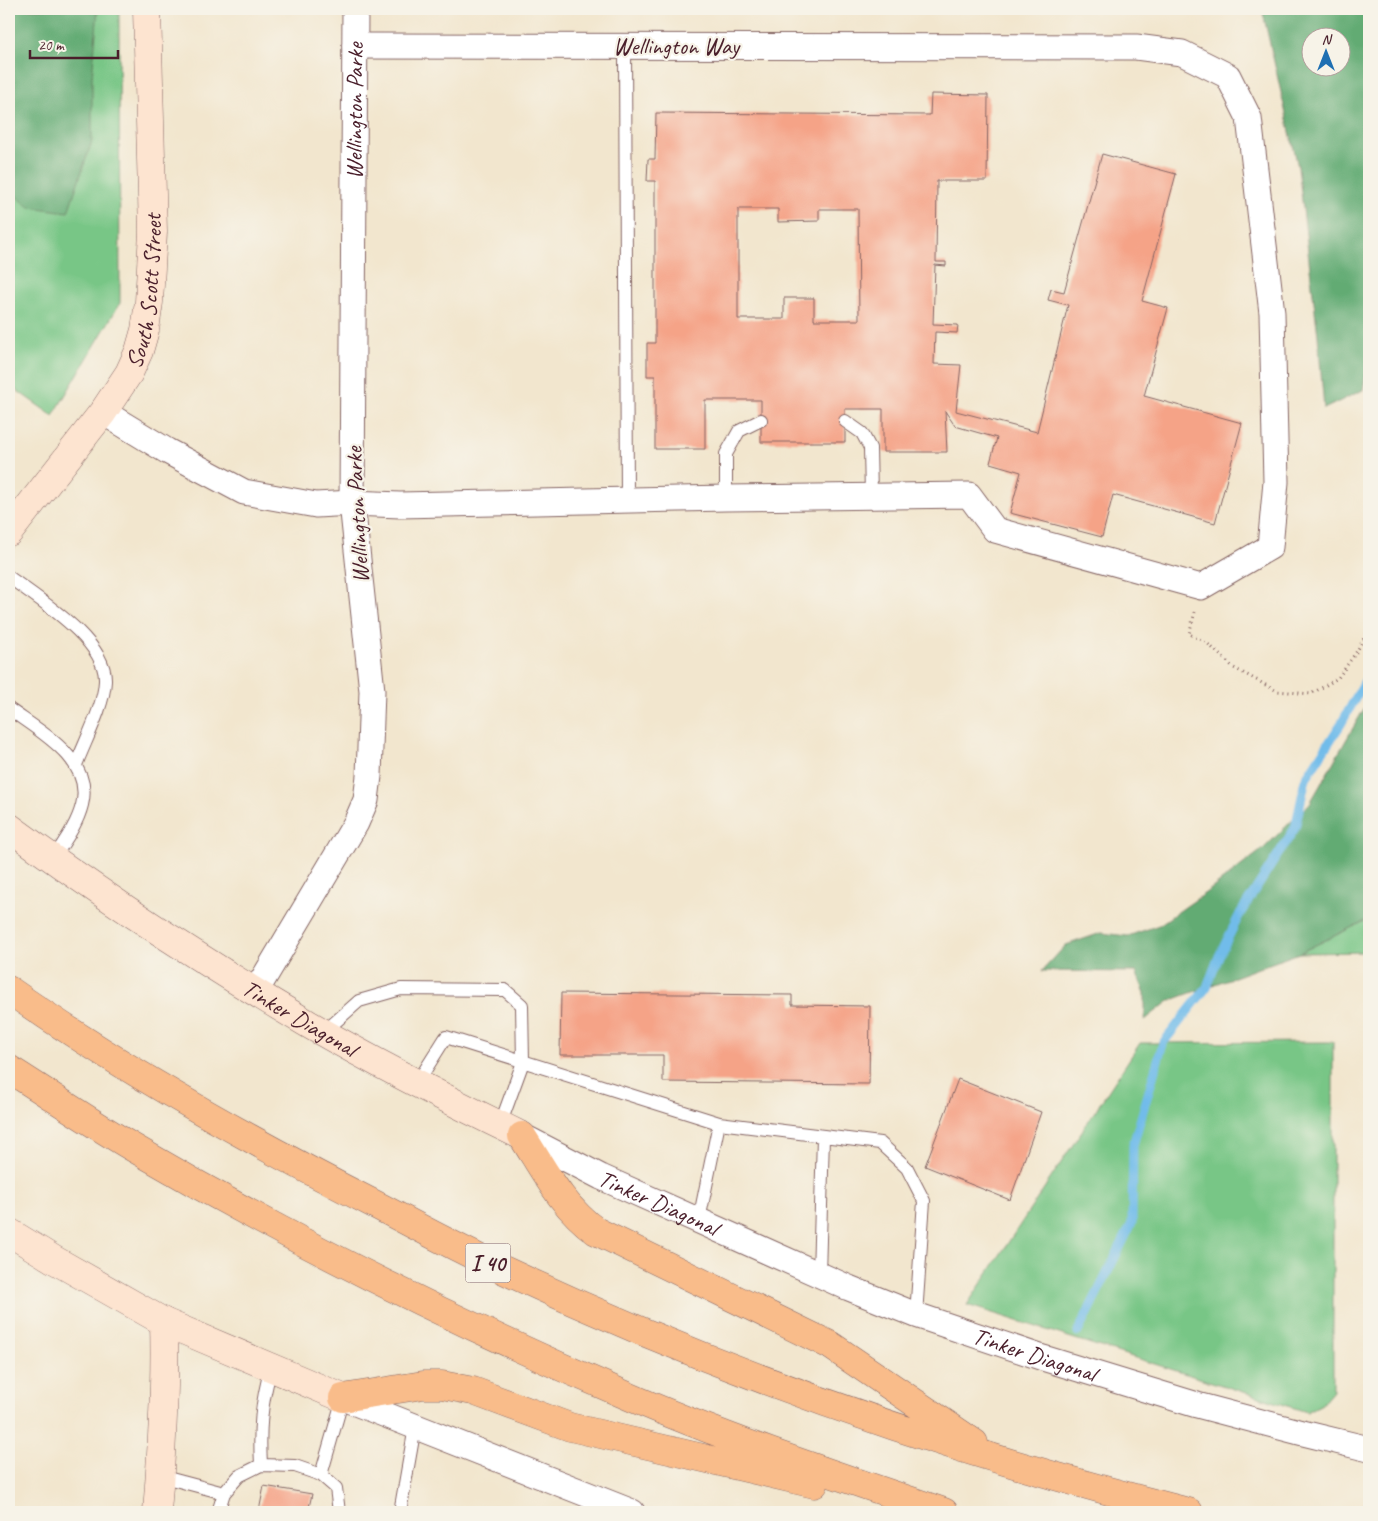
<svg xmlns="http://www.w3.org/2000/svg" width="1378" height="1521" viewBox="0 0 1378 1521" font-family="Caveat,sans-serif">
<rect width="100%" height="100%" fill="#f7f3e8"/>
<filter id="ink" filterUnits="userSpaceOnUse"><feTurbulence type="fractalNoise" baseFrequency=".02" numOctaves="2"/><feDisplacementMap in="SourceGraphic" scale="10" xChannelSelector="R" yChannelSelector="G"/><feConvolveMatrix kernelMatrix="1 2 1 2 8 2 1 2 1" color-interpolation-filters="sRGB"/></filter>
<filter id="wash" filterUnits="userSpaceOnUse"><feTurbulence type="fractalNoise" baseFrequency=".0096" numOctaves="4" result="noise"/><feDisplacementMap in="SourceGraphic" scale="20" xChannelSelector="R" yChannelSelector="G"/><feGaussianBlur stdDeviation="1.12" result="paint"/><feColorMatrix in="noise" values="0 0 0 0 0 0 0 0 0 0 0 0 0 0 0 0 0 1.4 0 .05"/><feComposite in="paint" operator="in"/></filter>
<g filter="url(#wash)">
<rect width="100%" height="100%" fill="#f2e6ce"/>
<path fill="#78c686" stroke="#617258" d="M 9,9 L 119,9 L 120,303 L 53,416 L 9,385 Z
M 1369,919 L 1369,952 L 1299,953 Z
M 1333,1042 L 1333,1391 L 1322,1404 L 1307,1412 L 967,1305 L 1140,1043 Z"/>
<path fill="#62ab73" stroke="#56654f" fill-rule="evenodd" d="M 9,9 L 98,9 L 92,78 L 92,141 L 68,212 L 30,207 L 9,191 Z
M 1262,9 L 1369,9 L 1369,353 L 1363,390 L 1324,409 L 1318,336 L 1298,167 ZM 1310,38 L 1340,38 L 1340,68 L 1310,68 Z
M 1369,700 L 1369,919 L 1299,953 L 1169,1001 L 1145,1020 L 1145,993 L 1136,972 L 1042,971 L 1066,945 L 1101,933 L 1128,936 L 1159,925 L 1211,889 L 1263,849 L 1310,803 Z"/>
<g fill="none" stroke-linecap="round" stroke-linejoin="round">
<path stroke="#71bcea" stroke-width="9" d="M 1078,1332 L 1132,1223 L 1133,1145 L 1163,1043 L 1207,987 L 1219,956 L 1240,914 L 1295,828 L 1306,778 L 1341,724 L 1369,674"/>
</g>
<g id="blocks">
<path fill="#f5a387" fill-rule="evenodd" d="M 931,94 L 988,95 L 987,181 L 937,181 L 936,262 L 946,262 L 946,266 L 935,265 L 933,324 L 958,325 L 957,333 L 935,332 L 934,364 L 961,365 L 956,411 L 1037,432 L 1068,305 L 1048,300 L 1051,289 L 1064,292 L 1102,154 L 1176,174 L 1142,301 L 1168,308 L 1144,396 L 1242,423 L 1215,523 L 1113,495 L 1102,537 L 1010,513 L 1021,472 L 990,463 L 997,438 L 955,426 L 945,411 L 947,452 L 883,452 L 883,409 L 845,409 L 845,442 L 761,442 L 761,400 L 705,400 L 705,449 L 655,449 L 655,376 L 647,376 L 647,343 L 655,343 L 655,181 L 647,181 L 648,159 L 655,159 L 656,113 L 930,115 ZM 738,209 L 778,209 L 778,222 L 819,221 L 819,209 L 858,209 L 859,320 L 814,320 L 814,298 L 784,298 L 784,319 L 738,319 Z
M 561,993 L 792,995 L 792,1005 L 870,1006 L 869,1084 L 663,1082 L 663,1055 L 560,1055 Z
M 958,1079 L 1041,1112 L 1010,1200 L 925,1166 Z
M 264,1486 L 312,1494 L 308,1512 L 259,1511 Z"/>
</g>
</g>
<g filter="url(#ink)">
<use href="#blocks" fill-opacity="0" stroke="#856564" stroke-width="1"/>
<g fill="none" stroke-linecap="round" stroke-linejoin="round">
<g stroke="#856564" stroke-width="14">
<path id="lane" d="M 625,46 L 627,501
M 845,421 L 862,433 L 870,448 L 871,495
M 726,498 L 726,454 L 739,431 L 761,420
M 9,577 C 38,599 107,641 105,681 C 104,706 85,741 76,765
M 9,709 C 39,731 94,760 82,805 C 77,825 64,842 53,859
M 324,1032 L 359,1001 L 401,989 L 505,990 L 522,1005 L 523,1062 L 500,1125
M 417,1083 L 446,1037 L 719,1123 L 880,1143 L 907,1168 L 924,1201 L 916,1315
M 699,1220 L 719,1123
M 819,1274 L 823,1137
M 261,1465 C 259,1429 261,1403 271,1368
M 321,1475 L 343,1398
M 160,1476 L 224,1493
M 218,1512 L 224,1493 L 239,1476 L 261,1465 L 295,1466 L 321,1475 L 336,1488 L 339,1512
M 400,1512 L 415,1427"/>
</g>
<g stroke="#856564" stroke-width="27">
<g id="street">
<path d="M 103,412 L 167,451 L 244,492 L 316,505 L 352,503 L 400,505 L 726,498 L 969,495 L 995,530 L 1201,587 L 1270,547 L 1276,482 L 1272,313 L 1249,118 L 1228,76 L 1182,53 L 1136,47 L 355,46"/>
<path id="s1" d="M 256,991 L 356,823 L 366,800 L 369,776 L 372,691 L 352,503 L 355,9"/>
<path id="s2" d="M 522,1136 L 601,1177 L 849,1288 L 916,1315 L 1043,1358 L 1197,1405 L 1303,1433 L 1369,1449"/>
<path d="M 343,1398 L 632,1512"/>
</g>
</g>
<g stroke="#856564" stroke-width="29">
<g id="secondary">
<path id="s3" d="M 9,532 L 103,412 L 129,373 L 139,351 L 145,330 L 149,302 L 153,232 L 147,9"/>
<path id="s4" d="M 9,827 C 105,898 207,964 310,1025 C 379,1065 450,1101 522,1136"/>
<path d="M 9,1232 L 53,1259 L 164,1322 L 343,1398"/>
<path d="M 157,1512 C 162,1449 166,1386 164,1322"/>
</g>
</g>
<g stroke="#856564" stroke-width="29">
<path id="highway" d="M 9,990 C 126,1072 252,1142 380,1207 C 422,1229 464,1252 508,1272 C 726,1374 956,1454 1189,1512
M 9,1069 C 50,1095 90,1122 132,1147 C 289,1239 453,1321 621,1393 C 726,1439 835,1475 944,1512
M 522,1136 C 544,1170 562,1207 596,1231 L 830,1345 L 974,1443
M 343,1398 L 423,1385 L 442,1385 L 473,1391 L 570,1427 L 814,1484"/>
</g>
<path stroke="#856564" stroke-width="3" stroke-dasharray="1 4" stroke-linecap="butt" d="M 1195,612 L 1189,634 L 1206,642 L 1234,668 L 1277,691 L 1311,694 L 1338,678 L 1357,651 L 1369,629"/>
<use href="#lane" stroke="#fff" stroke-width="12"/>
<use href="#street" stroke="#fff" stroke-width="25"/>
<use href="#secondary" stroke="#fde4d0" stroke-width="28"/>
<use href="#highway" stroke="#f9bc8a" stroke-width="28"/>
</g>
</g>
<g text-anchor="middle" stroke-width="4.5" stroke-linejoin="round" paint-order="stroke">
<rect fill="#f7f3e8" stroke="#7e5f64" stroke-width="1" x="465.5" y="1243.5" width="45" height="39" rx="4"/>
<g font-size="22" font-weight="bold" fill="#4a1f2b">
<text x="488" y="1271">I 40</text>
</g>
<g font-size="24" fill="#4a1f2b" stroke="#f7f3e8">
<text x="676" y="54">Wellington Way</text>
<text dy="8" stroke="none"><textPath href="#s1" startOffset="911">Wellington Parke</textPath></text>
<text dy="8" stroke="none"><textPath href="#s3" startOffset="284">South Scott Street</textPath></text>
<text transform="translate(357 515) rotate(-93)" y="8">Wellington Parke</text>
<text dy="8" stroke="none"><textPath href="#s4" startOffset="348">Tinker Diagonal</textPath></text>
<text dy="8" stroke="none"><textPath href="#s2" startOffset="152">Tinker Diagonal</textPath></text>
<text dy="8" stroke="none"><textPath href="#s2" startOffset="558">Tinker Diagonal</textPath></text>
</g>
</g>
<rect width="1378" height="1521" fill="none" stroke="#f7f3e8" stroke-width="30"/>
<g transform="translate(1326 52)"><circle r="24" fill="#f7f3e8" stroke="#b29e9c"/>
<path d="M0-4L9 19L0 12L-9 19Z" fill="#1f6fb2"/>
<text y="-8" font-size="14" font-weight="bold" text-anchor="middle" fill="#4a1f2b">N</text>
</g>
<path d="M30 50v8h88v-8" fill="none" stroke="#4a1f2b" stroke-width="2.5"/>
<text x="38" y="50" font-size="15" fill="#4a1f2b" stroke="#f7f3e8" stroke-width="4" paint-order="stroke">20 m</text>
</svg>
